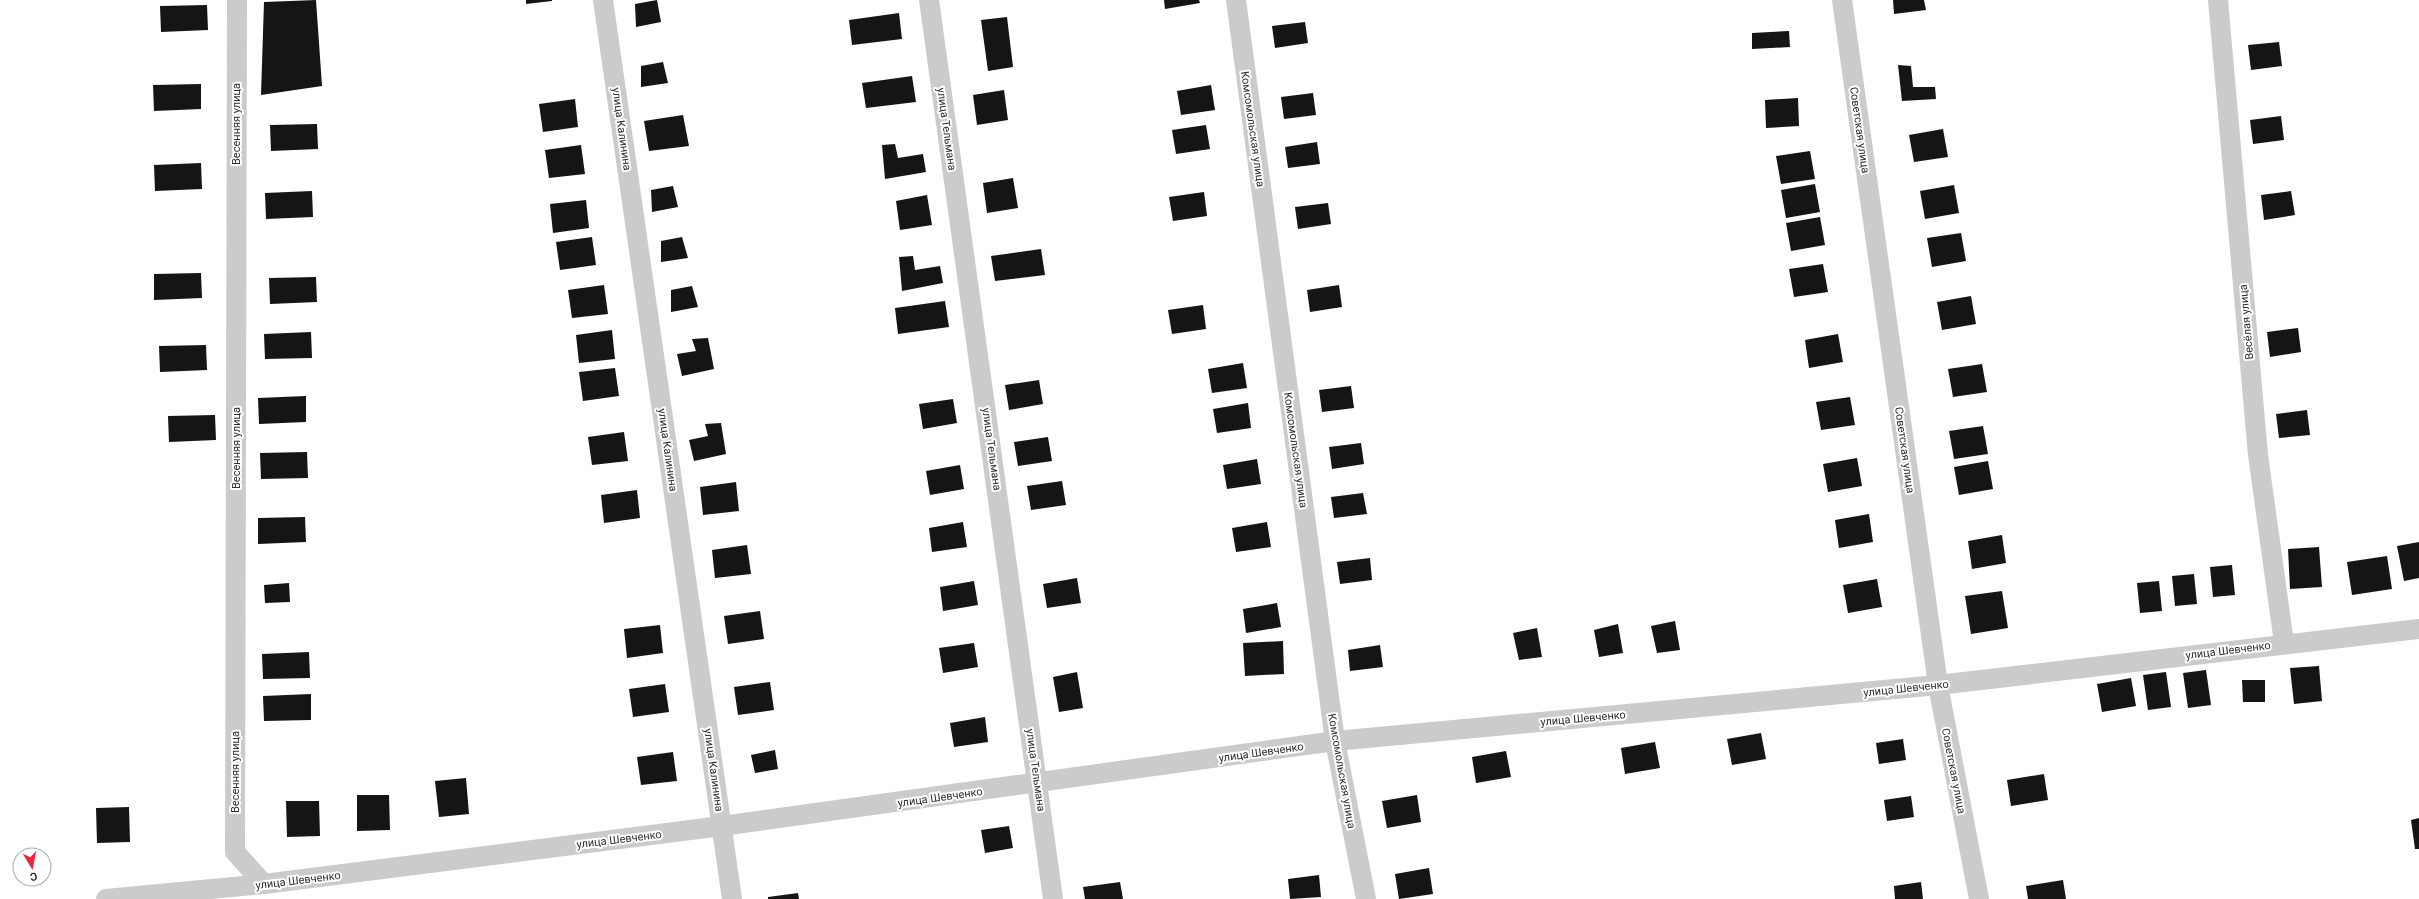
<svg xmlns="http://www.w3.org/2000/svg" width="2419" height="899" viewBox="0 0 2419 899" font-family="Roboto,sans-serif">
<rect width="100%" height="100%" fill="#fff"/>
<path fill="#151515" d="M 316,0 L 322,86 L 261,95 L 264,2 Z
M 526,0 L 552,0 L 552,1 L 526,4 Z
M 657,0 L 661,22 L 636,27 L 635,4 Z
M 1164,0 L 1199,0 L 1200,3 L 1165,9 Z
M 1893,0 L 1924,0 L 1926,10 L 1894,14 Z
M 207,5 L 208,30 L 161,32 L 160,6 Z
M 899,13 L 902,39 L 852,45 L 849,20 Z
M 1007,17 L 1013,67 L 988,71 L 981,20 Z
M 1305,22 L 1308,43 L 1275,48 L 1272,26 Z
M 1789,31 L 1790,47 L 1752,49 L 1752,33 Z
M 2279,42 L 2282,66 L 2251,70 L 2248,45 Z
M 663,62 L 668,83 L 641,87 L 641,66 Z
M 1898,65 L 1911,66 L 1913,87 L 1935,87 L 1936,99 L 1902,101 Z
M 912,76 L 916,102 L 866,108 L 862,83 Z
M 201,84 L 201,109 L 154,111 L 153,85 Z
M 1211,85 L 1215,110 L 1181,115 L 1177,91 Z
M 1004,90 L 1008,120 L 977,125 L 973,95 Z
M 1313,93 L 1316,115 L 1284,119 L 1281,97 Z
M 1798,98 L 1799,126 L 1766,128 L 1765,100 Z
M 575,99 L 578,127 L 543,132 L 539,104 Z
M 683,115 L 689,146 L 649,151 L 644,121 Z
M 2281,116 L 2284,140 L 2253,144 L 2250,120 Z
M 317,124 L 318,149 L 271,151 L 270,125 Z
M 1206,125 L 1210,149 L 1176,154 L 1172,130 Z
M 1943,129 L 1948,157 L 1914,162 L 1909,135 Z
M 1317,142 L 1320,164 L 1288,168 L 1285,147 Z
M 895,144 L 898,158 L 923,154 L 926,172 L 885,179 L 882,145 Z
M 581,145 L 585,174 L 549,178 L 545,150 Z
M 1810,151 L 1815,179 L 1781,184 L 1776,156 Z
M 201,163 L 202,189 L 155,191 L 154,165 Z
M 1013,178 L 1018,208 L 987,213 L 983,183 Z
M 1815,184 L 1820,212 L 1786,218 L 1781,190 Z
M 1954,185 L 1959,213 L 1925,219 L 1920,191 Z
M 673,186 L 678,207 L 652,212 L 651,190 Z
M 312,191 L 313,217 L 266,219 L 265,193 Z
M 2291,191 L 2295,215 L 2264,220 L 2261,195 Z
M 1204,192 L 1207,216 L 1173,221 L 1169,197 Z
M 927,195 L 932,225 L 900,230 L 896,201 Z
M 586,200 L 589,228 L 553,233 L 550,204 Z
M 1328,203 L 1331,224 L 1298,229 L 1295,207 Z
M 1820,217 L 1825,245 L 1791,251 L 1786,223 Z
M 1961,233 L 1966,261 L 1932,267 L 1927,238 Z
M 592,237 L 596,265 L 560,270 L 556,242 Z
M 682,237 L 688,258 L 661,262 L 661,241 Z
M 1041,249 L 1045,275 L 995,281 L 991,256 Z
M 913,256 L 915,270 L 940,266 L 943,283 L 902,291 L 899,257 Z
M 1823,264 L 1828,292 L 1794,297 L 1789,269 Z
M 201,273 L 202,298 L 154,300 L 154,274 Z
M 316,277 L 317,302 L 270,304 L 269,278 Z
M 604,285 L 608,314 L 572,318 L 568,290 Z
M 1339,285 L 1342,307 L 1310,312 L 1307,290 Z
M 692,286 L 698,307 L 671,312 L 671,290 Z
M 1971,296 L 1976,324 L 1942,330 L 1937,302 Z
M 945,301 L 949,327 L 898,334 L 895,308 Z
M 1203,305 L 1206,329 L 1172,334 L 1168,310 Z
M 2298,328 L 2301,352 L 2270,357 L 2267,332 Z
M 612,330 L 615,359 L 579,363 L 576,335 Z
M 311,332 L 312,358 L 265,359 L 264,334 Z
M 1838,334 L 1843,362 L 1809,368 L 1805,340 Z
M 708,338 L 714,369 L 682,376 L 677,354 L 696,351 L 692,339 Z
M 206,345 L 207,370 L 160,372 L 159,346 Z
M 1243,363 L 1247,388 L 1212,393 L 1208,369 Z
M 1982,364 L 1987,392 L 1953,397 L 1948,369 Z
M 615,368 L 619,396 L 583,401 L 579,372 Z
M 1039,380 L 1043,404 L 1009,410 L 1005,385 Z
M 1351,386 L 1354,408 L 1322,412 L 1319,390 Z
M 306,396 L 306,422 L 259,424 L 258,398 Z
M 1850,397 L 1855,425 L 1821,430 L 1816,402 Z
M 953,399 L 957,423 L 923,429 L 919,404 Z
M 1248,403 L 1251,428 L 1217,433 L 1213,409 Z
M 2307,410 L 2310,435 L 2279,438 L 2276,414 Z
M 215,415 L 216,440 L 169,442 L 168,416 Z
M 721,423 L 726,454 L 694,461 L 689,440 L 708,436 L 705,424 Z
M 1983,426 L 1988,454 L 1954,459 L 1949,431 Z
M 624,432 L 628,461 L 592,465 L 588,437 Z
M 1048,437 L 1052,461 L 1018,466 L 1014,442 Z
M 1361,443 L 1364,464 L 1332,469 L 1329,447 Z
M 307,452 L 308,478 L 261,479 L 260,453 Z
M 1857,458 L 1862,486 L 1828,492 L 1823,464 Z
M 1257,459 L 1261,484 L 1227,489 L 1223,465 Z
M 1988,461 L 1993,489 L 1959,495 L 1954,467 Z
M 960,465 L 964,489 L 930,495 L 926,471 Z
M 1062,481 L 1066,505 L 1031,510 L 1027,486 Z
M 736,482 L 739,511 L 703,515 L 700,487 Z
M 637,490 L 640,518 L 604,523 L 601,495 Z
M 1363,493 L 1367,514 L 1334,518 L 1331,497 Z
M 1869,514 L 1873,542 L 1839,548 L 1835,520 Z
M 305,517 L 306,542 L 258,544 L 258,518 Z
M 963,522 L 967,547 L 932,552 L 929,528 Z
M 1267,522 L 1271,547 L 1236,552 L 1232,528 Z
M 2002,535 L 2006,563 L 1972,569 L 1968,541 Z
M 2419,542 L 2419,578 L 2404,581 L 2397,546 Z
M 747,545 L 751,574 L 715,578 L 712,550 Z
M 2319,547 L 2322,587 L 2290,589 L 2288,549 Z
M 2387,556 L 2392,589 L 2352,595 L 2347,562 Z
M 1370,558 L 1372,580 L 1340,584 L 1337,562 Z
M 2232,565 L 2235,595 L 2213,597 L 2210,567 Z
M 2194,574 L 2197,604 L 2175,606 L 2172,576 Z
M 1077,578 L 1081,603 L 1047,608 L 1043,584 Z
M 1877,579 L 1882,607 L 1848,613 L 1843,585 Z
M 974,581 L 978,605 L 943,611 L 940,587 Z
M 2159,581 L 2162,611 L 2140,613 L 2137,583 Z
M 289,583 L 290,602 L 265,603 L 264,585 Z
M 2002,591 L 2008,628 L 1971,634 L 1965,596 Z
M 1277,603 L 1281,627 L 1246,633 L 1243,609 Z
M 760,611 L 764,639 L 728,644 L 724,616 Z
M 1675,621 L 1680,650 L 1657,653 L 1651,626 Z
M 1618,624 L 1623,653 L 1599,657 L 1594,630 Z
M 660,625 L 663,653 L 627,658 L 624,629 Z
M 1537,628 L 1542,657 L 1519,660 L 1513,633 Z
M 1283,641 L 1284,674 L 1245,676 L 1243,643 Z
M 974,643 L 978,667 L 943,673 L 939,648 Z
M 1380,645 L 1383,667 L 1350,671 L 1348,650 Z
M 309,652 L 310,678 L 263,679 L 262,654 Z
M 2319,666 L 2322,701 L 2294,704 L 2290,668 Z
M 2206,670 L 2211,705 L 2188,708 L 2183,673 Z
M 1077,672 L 1083,708 L 1059,712 L 1053,677 Z
M 2166,672 L 2171,707 L 2148,710 L 2143,675 Z
M 2131,678 L 2136,706 L 2102,712 L 2097,684 Z
M 2242,680 L 2265,680 L 2265,702 L 2243,702 Z
M 770,682 L 774,710 L 738,715 L 734,687 Z
M 665,684 L 669,712 L 633,717 L 629,689 Z
M 311,694 L 311,720 L 264,721 L 263,696 Z
M 985,717 L 988,742 L 954,747 L 950,723 Z
M 1761,733 L 1766,759 L 1732,765 L 1727,739 Z
M 1903,739 L 1906,760 L 1879,764 L 1876,743 Z
M 1655,742 L 1660,768 L 1625,774 L 1621,748 Z
M 775,750 L 778,769 L 755,773 L 751,755 Z
M 1506,751 L 1511,777 L 1476,783 L 1472,757 Z
M 673,752 L 677,781 L 641,785 L 637,757 Z
M 2044,774 L 2048,800 L 2011,806 L 2007,780 Z
M 466,778 L 469,814 L 439,817 L 435,781 Z
M 357,795 L 389,795 L 390,830 L 357,831 Z
M 1417,795 L 1421,822 L 1387,828 L 1382,801 Z
M 1911,796 L 1914,817 L 1887,821 L 1884,800 Z
M 286,801 L 319,801 L 320,836 L 287,837 Z
M 129,807 L 130,842 L 97,843 L 96,808 Z
M 2419,818 L 2419,849 L 2415,849 L 2411,820 Z
M 1009,826 L 1013,848 L 985,853 L 981,830 Z
M 1429,868 L 1433,894 L 1399,899 L 1395,874 Z
M 1319,875 L 1321,897 L 1290,899 L 1288,879 Z
M 2063,880 L 2066,899 L 2028,899 L 2026,886 Z
M 1120,882 L 1123,899 L 1085,899 L 1083,887 Z
M 1921,882 L 1923,899 L 1895,899 L 1894,886 Z
M 798,893 L 799,899 L 768,899 L 768,897 Z"/>
<g fill="none" stroke-linecap="round" stroke-linejoin="round">
<path stroke="#cbcbcb" stroke-width="20" d="M 237,0 L 235,852 L 264,884
M 603,0 L 732,899
M 929,0 L 1053,899
M 1236,0 L 1335,741 L 1366,899
M 1842,0 L 1938,685 L 1979,899
M 2218,0 L 2258,455 L 2284,643
M 106,899 L 264,884 L 722,826 L 1335,741 L 1938,685 L 2419,629"/>
</g>
<g text-anchor="middle" stroke-width="4" stroke-linejoin="round" paint-order="stroke">
<g font-size="11" fill="#2e2e2e" stroke="#fff">
<text transform="translate(236 124) rotate(-90)" y="4">Весенняя улица</text>
<text transform="translate(622 129) rotate(82)" y="4">улица Калинина</text>
<text transform="translate(947 129) rotate(82)" y="4">улица Тельмана</text>
<text transform="translate(1253 129) rotate(82)" y="4">Комсомольская улица</text>
<text transform="translate(1860 130) rotate(82)" y="4">Советская улица</text>
<text transform="translate(2246 322) rotate(-95)" y="4">Весёлая улица</text>
<text transform="translate(236 448) rotate(-90)" y="4">Весенняя улица</text>
<text transform="translate(992 449) rotate(82)" y="4">улица Тельмана</text>
<text transform="translate(668 450) rotate(82)" y="4">улица Калинина</text>
<text transform="translate(1296 450) rotate(82)" y="4">Комсомольская улица</text>
<text transform="translate(1905 450) rotate(82)" y="4">Советская улица</text>
<text transform="translate(2228 650) rotate(-7)" y="4">улица Шевченко</text>
<text transform="translate(1906 688) rotate(-6)" y="4">улица Шевченко</text>
<text transform="translate(1583 718) rotate(-5)" y="4">улица Шевченко</text>
<text transform="translate(1261 752) rotate(-8)" y="4">улица Шевченко</text>
<text transform="translate(714 770) rotate(82)" y="4">улица Калинина</text>
<text transform="translate(1036 770) rotate(82)" y="4">улица Тельмана</text>
<text transform="translate(1342 771) rotate(80)" y="4">Комсомольская улица</text>
<text transform="translate(1954 771) rotate(79)" y="4">Советская улица</text>
<text transform="translate(235 772) rotate(-90)" y="4">Весенняя улица</text>
<text transform="translate(940 797) rotate(-8)" y="4">улица Шевченко</text>
<text transform="translate(619 839) rotate(-7)" y="4">улица Шевченко</text>
<text transform="translate(298 880) rotate(-7)" y="4">улица Шевченко</text>
</g>
</g>
<g transform="translate(32 867) rotate(170)"><circle r="19" fill="#ffffff" stroke="#ababab"/>
<path d="M0-3L7 15L0 10L-7 15Z" fill="#ed273e"/>
<text y="-6" font-size="11" font-weight="bold" text-anchor="middle" fill="#2e2e2e">С</text>
</g>
</svg>
